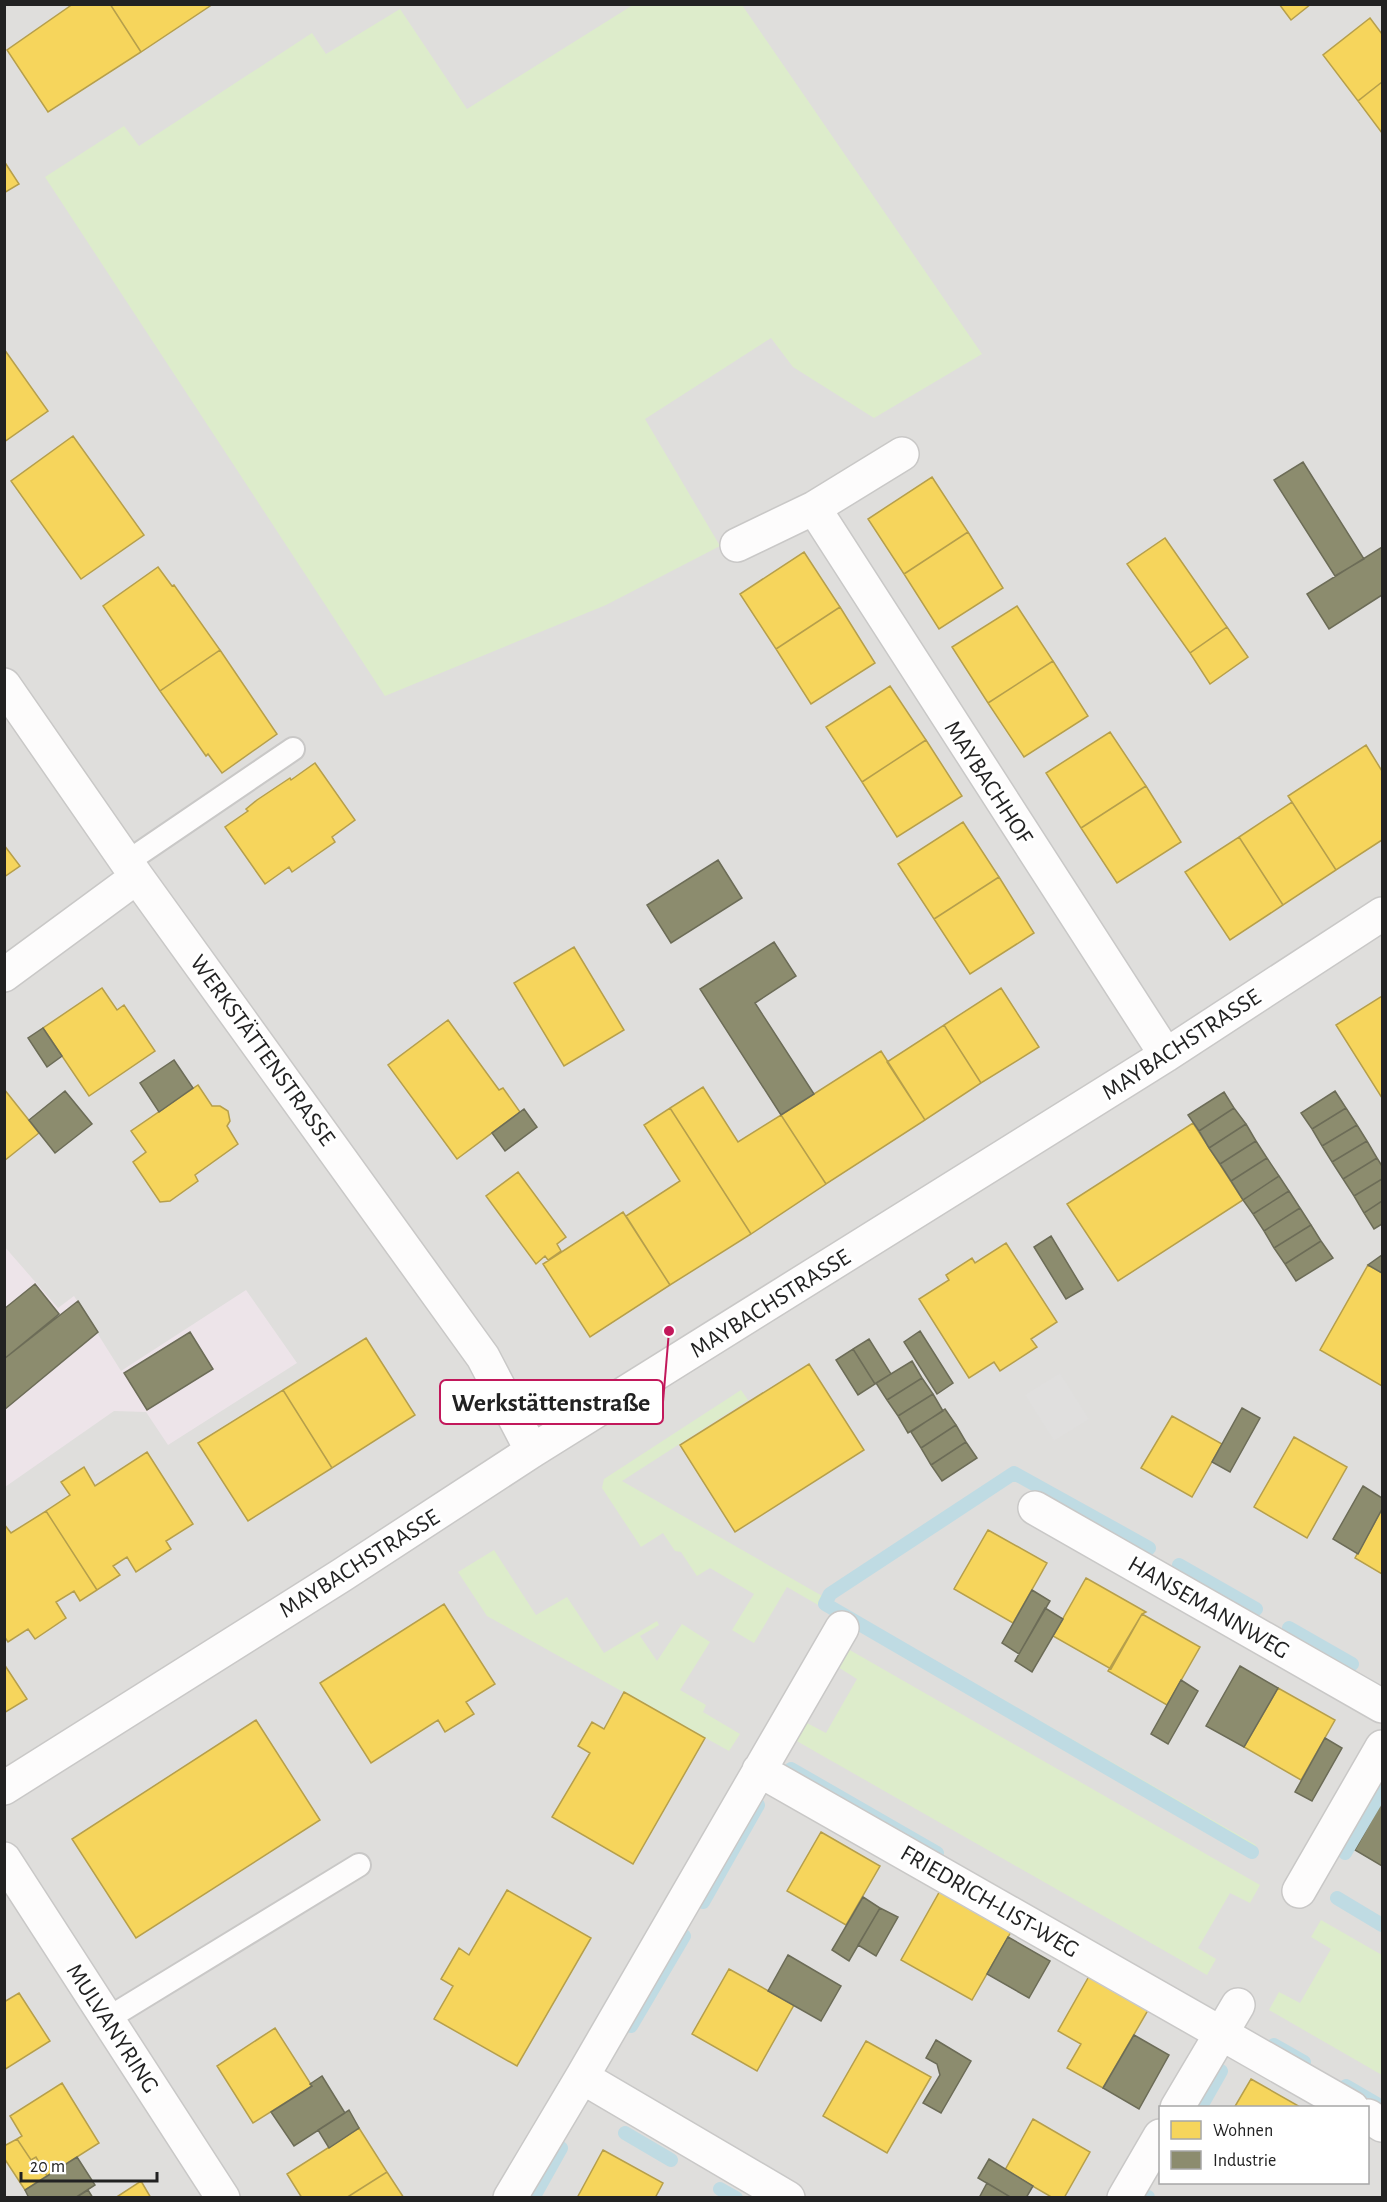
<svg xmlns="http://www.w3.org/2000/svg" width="1387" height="2202" viewBox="0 0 1387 2202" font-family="'Alegreya Sans',sans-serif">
<rect width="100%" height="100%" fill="#f0eeeb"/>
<path fill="#dfdedc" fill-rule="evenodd" d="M 5,5 L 1382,5 L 1382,2197 L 5,2198 ZM 1160,2108 L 1368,2108 L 1368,2182 L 1160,2182 Z"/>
<path fill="#ede4e9" d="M 4,1246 L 58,1308 L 74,1296 L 121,1371 L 246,1290 L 297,1363 L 168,1445 L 146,1412 L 114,1411 L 5,1487 Z"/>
<path fill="#ddeccb" d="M 633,5 L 742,5 L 982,354 L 874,418 L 793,367 L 771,338 L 645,419 L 720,546 L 606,605 L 385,696 L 45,177 L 124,126 L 139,146 L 312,33 L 326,54 L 400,9 L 467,109 Z
M 741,1390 L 748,1400 L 622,1481 L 1256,1845 L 1251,1855 L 787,1587 L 754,1643 L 732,1630 L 754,1594 L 710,1568 L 697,1576 L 681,1552 L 675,1551 L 663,1533 L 641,1547 L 602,1488 L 604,1479 Z
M 494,1550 L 536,1615 L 567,1597 L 604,1653 L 657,1621 L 659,1625 L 640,1636 L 657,1661 L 682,1624 L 710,1642 L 680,1690 L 706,1705 L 703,1712 L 740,1734 L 729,1751 L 487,1616 L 458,1572 Z
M 848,1649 L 1260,1885 L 1250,1903 L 1230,1893 L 1198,1948 L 1216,1959 L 1207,1975 L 795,1740 L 805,1722 L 826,1733 L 857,1679 L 838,1667 Z
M 1321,1920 L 1382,1955 L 1382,2075 L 1269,2010 L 1279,1992 L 1300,2003 L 1331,1949 L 1311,1937 Z"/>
<path fill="#e0dfde" d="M 1060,1373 L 1089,1419 L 1054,1441 L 1025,1395 Z"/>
<path fill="#f6d55c" stroke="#b69f4b" stroke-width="1.5" d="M 73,4 L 110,4 L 141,52 L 48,112 L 7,50 Z
M 110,4 L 213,4 L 141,52 Z
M 1279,4 L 1311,4 L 1291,20 Z
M 1370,18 L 1382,34 L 1382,82 L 1358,101 L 1323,55 Z
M 1382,82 L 1382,133 L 1358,101 Z
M 4,161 L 19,184 L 4,193 Z
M 4,349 L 48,411 L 4,442 Z
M 73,436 L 144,535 L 81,579 L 11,481 Z
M 932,477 L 968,532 L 904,574 L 868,519 Z
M 968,532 L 1003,588 L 939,629 L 904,574 Z
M 1165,538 L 1227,627 L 1190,653 L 1127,564 Z
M 804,552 L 840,607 L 776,649 L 740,594 Z
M 158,567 L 172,586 L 174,585 L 220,650 L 160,691 L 103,606 Z
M 1017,606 L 1053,661 L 988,703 L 952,647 Z
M 840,607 L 875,663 L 811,704 L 776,649 Z
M 1227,627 L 1248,657 L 1210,684 L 1190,653 Z
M 220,650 L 277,734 L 222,773 L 208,754 L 206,756 L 160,691 Z
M 1053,661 L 1088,716 L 1024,757 L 988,703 Z
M 890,686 L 926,740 L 862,782 L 826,727 Z
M 1110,732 L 1146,786 L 1081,828 L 1046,773 Z
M 926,740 L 962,796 L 897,837 L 862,782 Z
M 1366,745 L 1382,771 L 1382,840 L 1336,870 L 1288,796 Z
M 315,763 L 355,820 L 332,837 L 335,842 L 292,872 L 289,867 L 265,884 L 225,827 L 248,811 L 246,809 L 257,800 L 290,778 L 291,780 Z
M 1146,786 L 1181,842 L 1117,883 L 1081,828 Z
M 1292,802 L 1336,870 L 1283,905 L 1239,837 Z
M 963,822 L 999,877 L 934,919 L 898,864 Z
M 1239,837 L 1283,905 L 1230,940 L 1185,872 Z
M 4,845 L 20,866 L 4,877 Z
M 999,877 L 1034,933 L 970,974 L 934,919 Z
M 574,947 L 624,1030 L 564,1066 L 514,983 Z
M 102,988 L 117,1010 L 124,1005 L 155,1051 L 89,1096 L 43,1028 Z
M 1001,988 L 1039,1047 L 981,1083 L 944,1025 Z
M 1382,996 L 1382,1098 L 1336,1025 Z
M 448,1020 L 499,1090 L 503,1088 L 520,1112 L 457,1159 L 388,1065 Z
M 944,1025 L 981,1083 L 925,1120 L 887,1062 Z
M 881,1051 L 925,1120 L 826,1184 L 781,1115 Z
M 198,1085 L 212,1106 L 220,1106 L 228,1111 L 230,1121 L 227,1126 L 238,1144 L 195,1175 L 198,1181 L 170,1201 L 160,1202 L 133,1162 L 146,1152 L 131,1131 Z
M 703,1087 L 738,1142 L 781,1115 L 826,1184 L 751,1234 L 670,1108 Z
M 4,1089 L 39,1133 L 4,1161 Z
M 670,1108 L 751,1234 L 670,1285 L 626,1216 L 680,1181 L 644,1125 Z
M 1193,1123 L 1243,1200 L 1118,1281 L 1067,1204 Z
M 518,1172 L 566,1237 L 557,1244 L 561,1251 L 548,1260 L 545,1256 L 536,1264 L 486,1196 Z
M 623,1212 L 670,1285 L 590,1337 L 543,1264 Z
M 1006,1243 L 1057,1322 L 1031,1339 L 1037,1347 L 1000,1371 L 994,1362 L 969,1378 L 919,1299 L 949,1280 L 946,1275 L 972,1258 L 975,1263 Z
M 1368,1265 L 1382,1273 L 1382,1386 L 1320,1350 Z
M 366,1338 L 415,1415 L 332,1468 L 283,1390 Z
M 809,1364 L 864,1450 L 735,1532 L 680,1445 Z
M 283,1390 L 332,1468 L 248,1521 L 198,1443 Z
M 1172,1416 L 1222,1444 L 1192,1497 L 1141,1468 Z
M 1294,1437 L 1347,1467 L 1307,1538 L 1254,1507 Z
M 147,1452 L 193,1524 L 166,1541 L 171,1549 L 136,1572 L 127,1557 L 113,1566 L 120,1575 L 97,1590 L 46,1511 L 70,1495 L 61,1482 L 84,1467 L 95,1486 Z
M 1382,1509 L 1382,1574 L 1355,1558 Z
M 46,1511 L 97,1590 L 80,1601 L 74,1591 L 56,1602 L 66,1618 L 35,1639 L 28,1629 L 8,1642 L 4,1636 L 4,1524 L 11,1533 Z
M 988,1530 L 1047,1563 L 1013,1623 L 954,1589 Z
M 1086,1578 L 1146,1612 L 1142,1614 L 1111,1669 L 1053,1636 Z
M 444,1604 L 495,1684 L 466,1702 L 474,1714 L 445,1732 L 438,1720 L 371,1763 L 320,1683 Z
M 1142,1614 L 1200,1647 L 1167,1705 L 1108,1671 Z
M 4,1664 L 27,1699 L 4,1713 Z
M 1278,1688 L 1335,1720 L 1301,1780 L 1244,1747 Z
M 624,1692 L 705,1738 L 633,1864 L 552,1817 L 590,1753 L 578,1746 L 592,1722 L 604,1729 Z
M 256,1720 L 320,1820 L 136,1938 L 72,1839 Z
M 821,1832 L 880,1866 L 846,1925 L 787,1891 Z
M 941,1889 L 1012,1930 L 972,2000 L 901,1960 Z
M 507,1890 L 591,1938 L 517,2066 L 434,2019 L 453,1986 L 441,1979 L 459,1948 L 469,1955 Z
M 729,1969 L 794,2005 L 757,2071 L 692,2034 Z
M 1092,1971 L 1151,2005 L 1103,2088 L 1067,2068 L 1081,2044 L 1058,2031 Z
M 19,1993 L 50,2041 L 4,2070 L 4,2002 Z
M 275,2028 L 312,2086 L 253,2123 L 217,2066 Z
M 866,2041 L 931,2077 L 887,2153 L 823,2116 Z
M 1251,2079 L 1302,2108 L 1234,2108 Z
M 62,2083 L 99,2143 L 47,2176 L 36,2157 L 31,2160 L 17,2139 L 22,2136 L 10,2116 Z
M 1033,2119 L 1090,2152 L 1064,2198 L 1053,2198 L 1005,2170 Z
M 359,2128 L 387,2172 L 346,2198 L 302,2198 L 287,2174 Z
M 17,2139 L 31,2160 L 36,2157 L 47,2176 L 25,2190 L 4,2158 L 4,2146 Z
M 603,2150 L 663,2183 L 655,2198 L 577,2198 Z
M 387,2172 L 404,2198 L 346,2198 Z
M 141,2181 L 151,2198 L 115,2198 Z"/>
<path fill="#8c8c6e" stroke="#6c6c57" stroke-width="1.5" d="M 1303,462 L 1364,559 L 1335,576 L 1274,480 Z
M 1382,547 L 1382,595 L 1329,629 L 1307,594 Z
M 718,860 L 742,898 L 671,943 L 647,905 Z
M 774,942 L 796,976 L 755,1003 L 814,1094 L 781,1115 L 700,989 Z
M 43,1028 L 62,1056 L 47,1067 L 28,1038 Z
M 174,1060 L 193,1088 L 159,1112 L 140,1083 Z
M 65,1091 L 92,1124 L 55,1153 L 29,1120 Z
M 1335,1091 L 1346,1108 L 1312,1129 L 1301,1113 Z
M 1224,1092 L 1234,1108 L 1199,1131 L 1188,1115 Z
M 1234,1108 L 1246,1124 L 1209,1148 L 1199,1131 Z
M 1346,1108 L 1357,1125 L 1322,1146 L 1312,1129 Z
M 524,1109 L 537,1127 L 505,1151 L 492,1133 Z
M 1246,1124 L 1256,1141 L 1220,1164 L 1209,1148 Z
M 1357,1125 L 1367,1141 L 1332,1162 L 1322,1146 Z
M 1256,1141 L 1267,1158 L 1231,1181 L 1220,1164 Z
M 1367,1141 L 1377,1158 L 1343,1179 L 1332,1162 Z
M 1267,1158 L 1279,1176 L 1243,1200 L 1231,1181 Z
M 1377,1158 L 1382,1166 L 1382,1179 L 1354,1196 L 1343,1179 Z
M 1279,1176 L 1289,1191 L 1253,1214 L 1243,1200 Z
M 1382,1179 L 1382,1201 L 1364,1213 L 1354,1196 Z
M 1289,1191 L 1300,1208 L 1264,1231 L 1253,1214 Z
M 1382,1201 L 1382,1224 L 1374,1229 L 1364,1213 Z
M 1300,1208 L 1311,1225 L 1274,1248 L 1264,1231 Z
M 1311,1225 L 1321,1241 L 1285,1264 L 1274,1248 Z
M 1051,1236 L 1083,1289 L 1066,1299 L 1034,1247 Z
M 1321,1241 L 1333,1258 L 1296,1281 L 1285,1264 Z
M 1382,1255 L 1382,1273 L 1368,1265 Z
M 35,1284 L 59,1314 L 4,1359 L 4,1309 Z
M 78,1301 L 98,1332 L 4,1410 L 4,1359 Z
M 920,1331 L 953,1383 L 937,1394 L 904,1342 Z
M 190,1332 L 213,1369 L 147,1410 L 124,1373 Z
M 869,1339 L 891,1374 L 875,1384 L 853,1349 Z
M 853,1349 L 875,1384 L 858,1395 L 836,1360 Z
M 912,1361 L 922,1378 L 887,1400 L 876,1383 Z
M 922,1378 L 933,1394 L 898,1416 L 887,1400 Z
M 933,1394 L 943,1411 L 908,1433 L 898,1416 Z
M 1242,1408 L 1260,1418 L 1230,1472 L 1212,1462 Z
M 945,1409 L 956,1425 L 921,1448 L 911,1432 Z
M 956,1425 L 966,1442 L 931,1465 L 921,1448 Z
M 966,1442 L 977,1458 L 942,1481 L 931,1465 Z
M 1363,1486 L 1382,1498 L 1382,1509 L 1358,1554 L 1333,1539 Z
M 1032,1590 L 1050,1601 L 1019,1654 L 1002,1643 Z
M 1045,1608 L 1063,1619 L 1032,1672 L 1015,1661 Z
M 1240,1666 L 1278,1688 L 1244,1747 L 1206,1726 Z
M 1181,1680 L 1198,1691 L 1168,1744 L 1151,1734 Z
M 1325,1738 L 1342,1748 L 1312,1801 L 1295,1792 Z
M 1382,1801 L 1382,1866 L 1355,1850 Z
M 863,1897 L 880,1908 L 849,1961 L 832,1950 Z
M 880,1908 L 898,1917 L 876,1956 L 858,1945 Z
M 1008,1937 L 1050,1961 L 1029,1998 L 987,1974 Z
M 788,1955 L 841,1986 L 821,2021 L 768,1991 Z
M 1134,2035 L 1169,2055 L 1139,2109 L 1103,2088 Z
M 936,2040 L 971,2061 L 941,2113 L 923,2103 L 940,2075 L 937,2064 L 926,2058 Z
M 322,2076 L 345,2113 L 294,2146 L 271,2112 L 312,2086 L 310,2084 Z
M 349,2110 L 359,2128 L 329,2148 L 318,2130 Z
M 77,2157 L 95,2185 L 75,2198 L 29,2198 L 25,2190 Z
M 989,2159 L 1033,2186 L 1026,2198 L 1012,2198 L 978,2178 Z
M 987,2183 L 1012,2198 L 979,2198 Z
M 88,2190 L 93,2198 L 75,2198 Z"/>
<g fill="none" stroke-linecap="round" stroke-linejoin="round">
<path stroke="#bfdbe3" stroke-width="14" d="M 1149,1548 L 1014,1473 L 830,1594 L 825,1604 L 1252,1852
M 1179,1565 L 1256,1609
M 1289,1628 L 1352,1664
M 791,1769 L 937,1853
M 1345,1853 L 1382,1790
M 1337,1898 L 1382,1925
M 703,1902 L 758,1805
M 631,2026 L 684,1936
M 1274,2045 L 1304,2062
M 1346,2086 L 1382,2107
M 1200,2108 L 1221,2071
M 625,2133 L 671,2160
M 720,2189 L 736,2198
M 533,2198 L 561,2148
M 1148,2198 L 1148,2197"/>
<g stroke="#c9c8c7" stroke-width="26">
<path id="lane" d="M 127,862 L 293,749
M 107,2019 L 359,1865"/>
</g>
<g stroke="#c9c8c7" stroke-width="36">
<path id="street" d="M 902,454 L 814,508 L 1166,1055
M 737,545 L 814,508
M 4,685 L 137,877 L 483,1357 L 532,1451
M 4,975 L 137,877
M 1035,1508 L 1382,1706
M 759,1770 L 1352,2108
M 4,1788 L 342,1575 L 532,1451 L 1166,1055 L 1382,914
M 4,1859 L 223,2198
M 1299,1891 L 1382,1747
M 582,2077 L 842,1628
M 1177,2108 L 1238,2005
M 1368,2116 L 1382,2125
M 510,2198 L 582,2077 L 788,2198
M 1124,2198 L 1160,2136"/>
</g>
<use href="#lane" stroke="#fdfcfc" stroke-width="22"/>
<use href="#street" stroke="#fdfcfc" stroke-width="33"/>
</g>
<g text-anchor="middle" stroke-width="6" stroke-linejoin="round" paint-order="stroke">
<g font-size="24" fill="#222" stroke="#fff">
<text transform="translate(989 782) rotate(57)" y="8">MAYBACHHOF</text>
<text transform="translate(1181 1044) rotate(-33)" y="8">MAYBACHSTRASSE</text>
<text transform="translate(263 1050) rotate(54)" y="8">WERKSTÄTTENSTRASSE</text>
<text transform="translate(770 1303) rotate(-32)" y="8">MAYBACHSTRASSE</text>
<text transform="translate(359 1563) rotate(-32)" y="8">MAYBACHSTRASSE</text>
<text transform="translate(1209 1607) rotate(30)" y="8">HANSEMANNWEG</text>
<text transform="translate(990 1901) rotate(30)" y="8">FRIEDRICH-LIST-WEG</text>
<text transform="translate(113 2028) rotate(57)" y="8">MULVANYRING</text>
</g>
</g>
<path fill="none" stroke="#c2185b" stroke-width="2" d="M669 1331L663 1402"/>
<circle fill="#c2185b" stroke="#fff" stroke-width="2" cx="669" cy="1331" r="6"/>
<rect fill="#fff" stroke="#c2185b" stroke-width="2" x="440" y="1380" width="223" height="44" rx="6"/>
<g font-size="26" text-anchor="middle" font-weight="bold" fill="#222">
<text x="551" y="1411">Werkstättenstraße</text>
</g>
<rect width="1387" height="2202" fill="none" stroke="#222222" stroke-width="12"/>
<rect x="1159" y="2106" width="210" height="78" fill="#ffffff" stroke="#a7a7a7" stroke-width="1.5"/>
<rect x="1171" y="2121" width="30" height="18" fill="#f6d55c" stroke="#a7a7a7" stroke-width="1.5"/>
<text x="1213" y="2136" font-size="18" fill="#222222">Wohnen</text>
<rect x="1171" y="2151" width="30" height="18" fill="#8c8c6e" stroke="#a7a7a7" stroke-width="1.5"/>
<text x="1213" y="2166" font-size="18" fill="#222222">Industrie</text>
<path d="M21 2172v9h136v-9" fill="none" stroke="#222222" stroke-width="3"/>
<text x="30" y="2172" font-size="18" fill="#222222" stroke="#ffffff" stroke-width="4.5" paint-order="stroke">20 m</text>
</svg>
